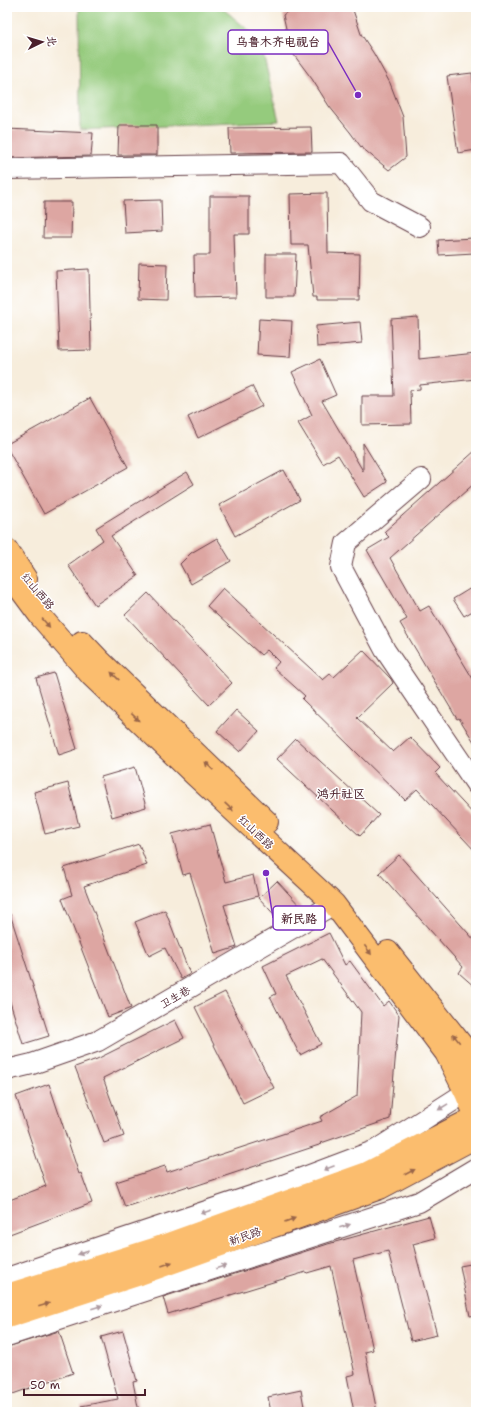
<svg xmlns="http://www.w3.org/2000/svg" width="483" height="1419" viewBox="0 0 483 1419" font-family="'Shantell Sans','LXGW WenKai TC',sans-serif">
<rect width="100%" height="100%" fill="#fff"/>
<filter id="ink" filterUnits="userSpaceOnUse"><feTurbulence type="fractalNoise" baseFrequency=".025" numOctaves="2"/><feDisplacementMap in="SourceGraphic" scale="8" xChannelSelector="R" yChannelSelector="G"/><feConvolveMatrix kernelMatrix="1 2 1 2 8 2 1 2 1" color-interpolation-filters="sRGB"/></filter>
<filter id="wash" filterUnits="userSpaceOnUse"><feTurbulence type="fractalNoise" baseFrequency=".012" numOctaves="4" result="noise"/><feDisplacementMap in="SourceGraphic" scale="16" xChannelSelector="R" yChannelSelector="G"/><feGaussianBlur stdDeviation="0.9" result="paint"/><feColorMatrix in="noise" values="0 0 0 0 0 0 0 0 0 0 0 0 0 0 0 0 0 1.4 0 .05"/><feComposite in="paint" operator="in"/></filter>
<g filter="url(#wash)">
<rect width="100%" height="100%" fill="#f7eddc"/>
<path fill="#95cb7d" stroke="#707554" d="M 79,7 L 221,7 L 260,40 L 279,121 L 80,130 Z"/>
<g id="blocks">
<path fill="#dda6a2" d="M 293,7 L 352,7 L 361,34 L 374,54 L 390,83 L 403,117 L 406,157 L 389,170 L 361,147 L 350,132 L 329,106 L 312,79 L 291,51 L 283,15 Z
M 472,73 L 476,104 L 476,150 L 458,153 L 447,76 Z
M 119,125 L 157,125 L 157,155 L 118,155 Z
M 311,127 L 312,152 L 230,153 L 229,128 Z
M 7,129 L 93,133 L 91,156 L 7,158 Z
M 327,193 L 328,253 L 360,254 L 359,300 L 317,300 L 317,297 L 313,297 L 308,245 L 291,245 L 290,194 Z
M 210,196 L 249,196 L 249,234 L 234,234 L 236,297 L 195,298 L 194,255 L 210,255 Z
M 161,200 L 162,231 L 125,233 L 123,201 Z
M 44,202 L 72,202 L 71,238 L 43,238 Z
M 473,238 L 474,253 L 439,255 L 438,240 Z
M 266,254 L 296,254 L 294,297 L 266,297 Z
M 139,263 L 167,264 L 166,300 L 138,299 Z
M 89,269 L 91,350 L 59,351 L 56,271 Z
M 418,317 L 419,359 L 476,353 L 476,379 L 420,385 L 420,389 L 410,390 L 411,424 L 362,425 L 362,396 L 394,396 L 391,319 Z
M 259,319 L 292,321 L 290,357 L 257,355 Z
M 360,322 L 362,343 L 317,347 L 316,326 Z
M 320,359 L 336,395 L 322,401 L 363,471 L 363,443 L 387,482 L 364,497 L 338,455 L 323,464 L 298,423 L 312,415 L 292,372 Z
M 252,386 L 262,406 L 198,438 L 188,417 Z
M 90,398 L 128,467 L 44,514 L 7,448 L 7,444 Z
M 476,450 L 476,482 L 390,558 L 420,611 L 429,606 L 476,684 L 476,745 L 459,718 L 457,719 L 400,623 L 407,619 L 367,550 L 389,537 L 384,532 Z
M 284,470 L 300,500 L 235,536 L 219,505 Z
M 187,472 L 194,484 L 111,536 L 138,576 L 95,605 L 68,565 L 103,540 L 96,528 Z
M 217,538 L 231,561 L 191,584 L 180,564 L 191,553 Z
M 476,585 L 476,609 L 464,616 L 453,599 Z
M 223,588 L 323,680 L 330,674 L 334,677 L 363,650 L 391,679 L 393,683 L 357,718 L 393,752 L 410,737 L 440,768 L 435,773 L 476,817 L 476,852 L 417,789 L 405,800 L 302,699 L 305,696 L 274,668 L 279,662 L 267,650 L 261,655 L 207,606 Z
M 148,593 L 232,683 L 209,705 L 125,615 Z
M 54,673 L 77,749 L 59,755 L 36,678 Z
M 236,710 L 259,731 L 240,752 L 217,731 Z
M 296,739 L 379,815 L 360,836 L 277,759 Z
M 135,767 L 146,807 L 112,817 L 101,777 Z
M 68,783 L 79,826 L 45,834 L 34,792 Z
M 210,824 L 226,882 L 253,875 L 258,896 L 224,905 L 237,947 L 215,954 L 190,873 L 183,875 L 172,834 Z
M 139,844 L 147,865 L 84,886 L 131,1008 L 108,1017 L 62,899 L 72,895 L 64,868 Z
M 399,855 L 476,942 L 476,988 L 459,973 L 463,967 L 379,873 Z
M 277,881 L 301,907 L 294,914 L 281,922 L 259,898 Z
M 165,910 L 190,974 L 181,979 L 165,948 L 149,956 L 135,922 Z
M 7,914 L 10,914 L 49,1036 L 23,1044 L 7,992 Z
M 329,933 L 345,965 L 350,961 L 383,1006 L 389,1001 L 399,1015 L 390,1119 L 321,1143 L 322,1144 L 189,1188 L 188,1186 L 125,1207 L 116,1182 L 165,1166 L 167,1172 L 322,1121 L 320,1117 L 357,1096 L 361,1012 L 322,959 L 286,976 L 321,1044 L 300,1055 L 270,997 L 276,994 L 263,966 Z
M 225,992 L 274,1088 L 243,1103 L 195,1007 Z
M 175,1020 L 184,1038 L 103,1078 L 124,1136 L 104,1143 L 75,1067 L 97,1059 Z
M 49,1084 L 79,1174 L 81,1173 L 92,1203 L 7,1235 L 7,1201 L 46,1186 L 16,1096 Z
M 429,1216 L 435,1238 L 413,1244 L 437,1335 L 411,1341 L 388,1251 L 353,1260 L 373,1350 L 365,1352 L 377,1412 L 354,1412 L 347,1376 L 355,1374 L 331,1266 L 307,1273 L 306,1272 L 168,1314 L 163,1297 L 328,1244 Z
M 476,1263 L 476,1315 L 470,1316 L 460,1266 Z
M 59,1331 L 73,1373 L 7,1396 L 7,1347 Z
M 123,1331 L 137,1381 L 133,1382 L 139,1412 L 82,1412 L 81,1406 L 118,1399 L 101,1337 Z
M 301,1390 L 305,1412 L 271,1412 L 268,1397 Z"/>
</g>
</g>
<g filter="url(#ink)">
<use href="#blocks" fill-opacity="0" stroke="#643e46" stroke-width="1"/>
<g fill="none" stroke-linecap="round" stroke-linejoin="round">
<g stroke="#643e46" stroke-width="22">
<path id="minor" d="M 7,169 L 341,163 L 371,201 L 420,227
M 421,479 L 346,543 L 341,567 L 385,650 L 476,784
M 7,1070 L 32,1064 L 98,1041 L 334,904
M 7,1278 L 275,1188 L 376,1150 L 476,1086
M 7,1336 L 419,1202 L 476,1168"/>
</g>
<g stroke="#643e46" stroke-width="24">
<path id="major" d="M 7,550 L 26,579
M 7,568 L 15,582 L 41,617 L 91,675 L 195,775 L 334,904 L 446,1053 L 466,1093 L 476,1117
M 82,642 L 101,662 L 267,822
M 388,952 L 461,1044 L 476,1071
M 7,1295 L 151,1250 L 367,1173 L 476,1117
M 7,1317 L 140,1274 L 380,1188 L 476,1137"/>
</g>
<use href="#minor" stroke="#fff" stroke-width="20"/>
<use href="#major" stroke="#fbbd6e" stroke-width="22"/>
</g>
<defs><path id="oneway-solid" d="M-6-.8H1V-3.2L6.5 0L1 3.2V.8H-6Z"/></defs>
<g fill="#9a6649">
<use href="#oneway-solid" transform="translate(46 623) rotate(49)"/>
<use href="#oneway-solid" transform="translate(115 676) rotate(-136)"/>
<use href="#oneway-solid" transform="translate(135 717) rotate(44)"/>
<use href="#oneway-solid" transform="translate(209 766) rotate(-136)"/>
<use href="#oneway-solid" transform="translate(229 807) rotate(43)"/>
<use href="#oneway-solid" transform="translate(368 950) rotate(53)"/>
<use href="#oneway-solid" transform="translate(456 1038) rotate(-128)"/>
<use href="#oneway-solid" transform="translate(410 1172) rotate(-28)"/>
<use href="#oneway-solid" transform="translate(290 1220) rotate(-20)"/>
<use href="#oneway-solid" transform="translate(167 1264) rotate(-20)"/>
<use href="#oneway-solid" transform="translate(44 1305) rotate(-18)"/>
</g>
<g fill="#ae9aa0">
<use href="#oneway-solid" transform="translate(443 1107) rotate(148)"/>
<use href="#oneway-solid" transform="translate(329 1168) rotate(159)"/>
<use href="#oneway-solid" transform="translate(206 1212) rotate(161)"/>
<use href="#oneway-solid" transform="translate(345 1226) rotate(-18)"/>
<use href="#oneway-solid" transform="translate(83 1253) rotate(161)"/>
<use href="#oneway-solid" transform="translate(221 1267) rotate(-18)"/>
<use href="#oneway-solid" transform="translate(97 1307) rotate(-18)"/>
</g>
</g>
<g text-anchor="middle" stroke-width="3" stroke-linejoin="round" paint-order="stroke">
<g font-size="11" fill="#4a1f2b" stroke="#fff">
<text transform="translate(38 591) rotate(50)" y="4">红山西路</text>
<text transform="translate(256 832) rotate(43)" y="4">红山西路</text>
<text transform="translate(175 997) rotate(-30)" y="4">卫生巷</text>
<text transform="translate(245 1236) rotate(-20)" y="4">新民路</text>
</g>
<g font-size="12" font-weight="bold" fill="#4a1f2b" stroke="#fff">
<text x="341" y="798">鸿升社区</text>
</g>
</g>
<path fill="none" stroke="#7b2cbf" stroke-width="1.5" d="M358 95L328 42M266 873L273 918"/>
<g fill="#7b2cbf" stroke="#fff" stroke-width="1.5">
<circle cx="358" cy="95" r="4"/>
<circle cx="266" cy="873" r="4"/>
</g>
<g fill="#fff" stroke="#7b2cbf" stroke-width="1.5">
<rect x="228" y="30" width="100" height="24" rx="4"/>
<rect x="273" y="906" width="52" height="24" rx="4"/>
</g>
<g font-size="12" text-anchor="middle" font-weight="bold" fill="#4a1f2b">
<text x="278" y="46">乌鲁木齐电视台</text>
<text x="299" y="923">新民路</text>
</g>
<rect width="483" height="1419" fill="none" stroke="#fff" stroke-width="24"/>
<g transform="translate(42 42) rotate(85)" stroke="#ffffff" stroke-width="3" paint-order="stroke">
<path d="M0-3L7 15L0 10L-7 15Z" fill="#4a1f2b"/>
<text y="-6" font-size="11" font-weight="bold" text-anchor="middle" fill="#4a1f2b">北</text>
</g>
<path d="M24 1389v6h121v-6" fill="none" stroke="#4a1f2b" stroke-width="2"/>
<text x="30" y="1389" font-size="12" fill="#4a1f2b" stroke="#ffffff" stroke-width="3" paint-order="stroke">50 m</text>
</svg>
